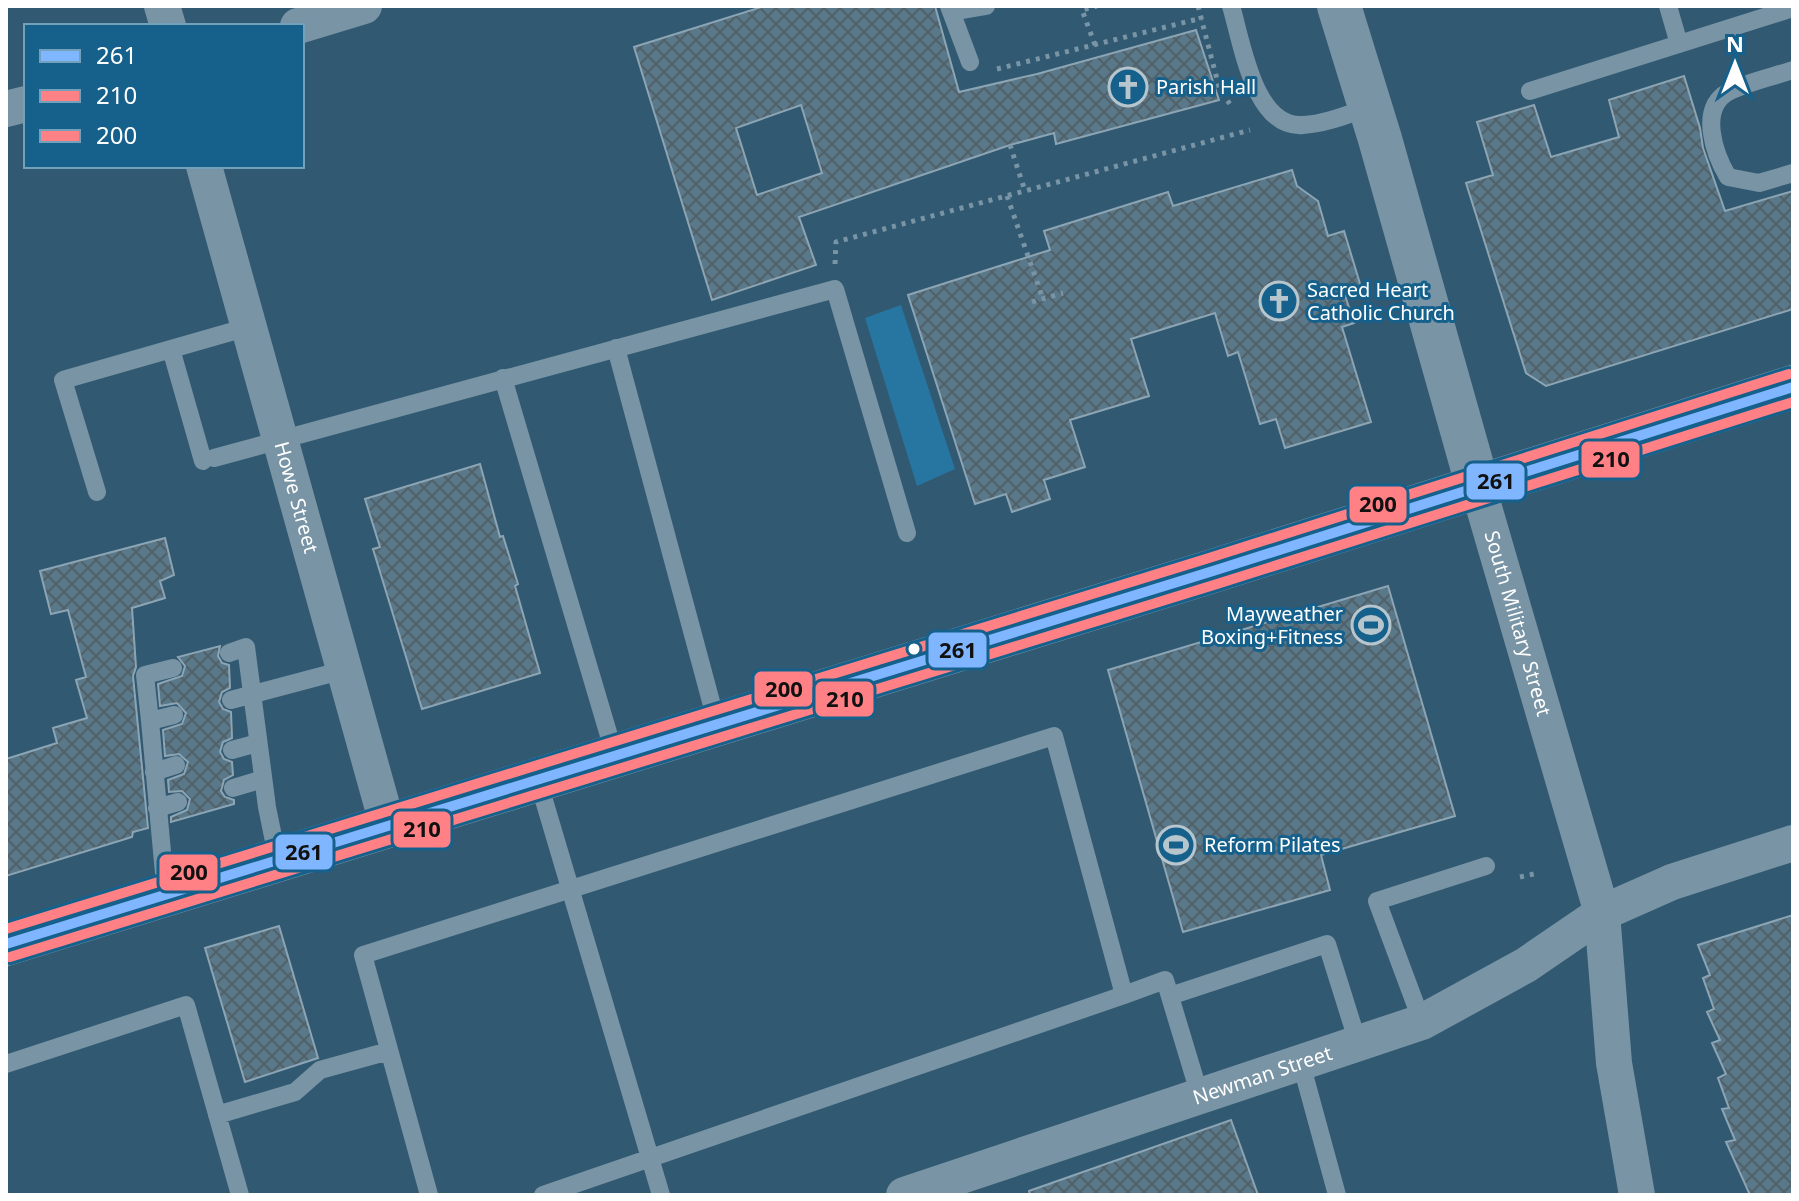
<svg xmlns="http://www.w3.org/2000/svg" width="1799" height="1201" viewBox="0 0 1799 1201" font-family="'Noto Sans',sans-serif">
<defs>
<pattern id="building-cross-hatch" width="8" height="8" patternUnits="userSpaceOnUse" patternTransform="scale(2)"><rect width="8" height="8" fill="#59788a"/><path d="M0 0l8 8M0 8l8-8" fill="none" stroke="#526068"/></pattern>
</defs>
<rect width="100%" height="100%" fill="#315971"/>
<path fill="#2776a1" d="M 901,305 L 955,469 L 917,486 L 865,318 Z"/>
<path fill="url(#building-cross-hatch)" stroke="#8ca5b4" stroke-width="2" fill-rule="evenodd" d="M 765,6 L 935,6 L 959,92 L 1037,74 L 1196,30 L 1219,100 L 1056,144 L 1054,133 L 1010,145 L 799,217 L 816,265 L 712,300 L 634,47 ZM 801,105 L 822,173 L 757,195 L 736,128 Z
M 1684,76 L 1700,128 L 1703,148 L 1725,211 L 1793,191 L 1793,309 L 1546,386 L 1526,373 L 1466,183 L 1493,175 L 1477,122 L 1534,105 L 1551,157 L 1619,137 L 1609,100 Z
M 1292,170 L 1297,186 L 1318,201 L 1328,236 L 1344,231 L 1361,287 L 1344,292 L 1354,323 L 1342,327 L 1371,422 L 1285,448 L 1276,419 L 1260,424 L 1238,352 L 1228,356 L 1215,313 L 1131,339 L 1149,396 L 1070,420 L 1085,467 L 1044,480 L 1050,499 L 1012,512 L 1006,494 L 975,504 L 908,295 L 1050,250 L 1044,231 L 1168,192 L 1173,206 Z
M 480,464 L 500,537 L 503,536 L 518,584 L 515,586 L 540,673 L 422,709 L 373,549 L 380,547 L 365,499 Z
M 165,538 L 174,575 L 160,581 L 165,598 L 132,608 L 136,667 L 133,676 L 148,828 L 133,832 L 132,837 L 6,876 L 6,759 L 57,743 L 53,728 L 87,718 L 76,680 L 86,677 L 68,610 L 51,614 L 40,571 Z
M 1388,586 L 1455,816 L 1321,855 L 1330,890 L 1183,932 L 1108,670 Z
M 220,646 L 218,656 L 222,663 L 229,665 L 230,688 L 222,692 L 219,702 L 223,709 L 231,712 L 232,738 L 223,742 L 220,752 L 224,759 L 232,762 L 233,775 L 224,780 L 221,791 L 225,797 L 234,800 L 234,804 L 171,822 L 171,817 L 187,810 L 190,799 L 182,791 L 169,792 L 168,780 L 184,774 L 188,762 L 179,754 L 165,756 L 163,730 L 182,724 L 186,713 L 177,703 L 160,706 L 158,684 L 182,676 L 185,666 L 178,657 Z
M 1793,915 L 1793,1195 L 1750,1195 L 1726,1142 L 1735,1140 L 1722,1109 L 1729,1108 L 1718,1078 L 1726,1074 L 1712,1043 L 1720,1040 L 1707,1012 L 1714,1009 L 1703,978 L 1710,975 L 1698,945 Z
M 279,926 L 318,1058 L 245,1082 L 205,948 Z
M 1231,1120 L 1258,1195 L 1030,1195 L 1029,1191 Z"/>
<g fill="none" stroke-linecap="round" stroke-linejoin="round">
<path stroke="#7894a5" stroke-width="5" stroke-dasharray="4 6" stroke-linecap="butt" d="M 1198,6 L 1220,91 L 1230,104
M 1095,45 L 1082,10 L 1097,6
M 997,69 L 1202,18
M 1010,145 L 1025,191
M 1007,196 L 1043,299
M 835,264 L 836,242 L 1250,130
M 1032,302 L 1063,293
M 1520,877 L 1534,874"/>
<path stroke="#7894a5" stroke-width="18" d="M 949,6 L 970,62
M 1231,6 C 1242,42 1254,129 1303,125 C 1325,124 1349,114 1370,107
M 1668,6 L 1679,44
M 951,12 L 986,6
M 1793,70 C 1772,77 1747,82 1728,92 C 1698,109 1715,155 1728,177 L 1759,183 L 1793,173
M 1530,91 L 1793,8
M 616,348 L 717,724
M 171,349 L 203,461
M 503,378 L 615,756
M 214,458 L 835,289 L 907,533
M 97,492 L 63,380 L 248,327
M 229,653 L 246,647 L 267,807 L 278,861
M 231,700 L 344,670
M 150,721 L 145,675 L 173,668
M 232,750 L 258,743
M 154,772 L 176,765
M 538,780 L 661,1195
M 233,788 L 263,779
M 157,808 L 178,802
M 166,895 L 150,721 L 174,715
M 1124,995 L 1165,980 L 1200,1096
M 1170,996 L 1327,944 L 1358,1043
M 1422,1022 L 1377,901 L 1486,866
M 1301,1063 L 1337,1195
M 6,1064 L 186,1005 L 240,1195
M 217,1115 L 295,1092 L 320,1070 L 389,1051
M 429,1195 L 363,955 L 1054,736 L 1124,995 L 543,1195"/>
<g stroke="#7894a5" stroke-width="36">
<path d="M 162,6 L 168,26"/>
<path d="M 298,26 L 364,6"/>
<path d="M 6,109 L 26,104"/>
<path id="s1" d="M 204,166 L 388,827"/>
<path id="s2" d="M 1478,487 L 1602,913 L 1614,1063 L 1637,1195"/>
<path id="s3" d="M 904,1195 L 1422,1022 L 1526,965 L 1602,913 L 1672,882 L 1793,843"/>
</g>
<path stroke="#7894a5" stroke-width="44" d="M 1339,6 L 1380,139 L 1478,487"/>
<path stroke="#7793a3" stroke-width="44" d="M 6,944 L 1213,571 L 1793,387"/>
<g stroke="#16608c" stroke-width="16">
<path id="bus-1" d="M 6,944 L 1213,571 L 1793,387"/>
</g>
<g stroke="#16608c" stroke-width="16">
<path id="bus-2" d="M 10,957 L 1217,584 L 1793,402"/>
</g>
<g stroke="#16608c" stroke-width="16">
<path id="bus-3" d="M 6,929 L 1209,558 L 1789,374"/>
</g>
<use href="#bus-1" stroke="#80b6ff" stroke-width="10"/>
<use href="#bus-2" stroke="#ff8085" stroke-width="10"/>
<use href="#bus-3" stroke="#ff8085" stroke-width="10"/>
</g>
<defs>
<g id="church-ring" transform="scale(2)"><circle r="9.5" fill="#16608c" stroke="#b7c5cd" stroke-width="1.5"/><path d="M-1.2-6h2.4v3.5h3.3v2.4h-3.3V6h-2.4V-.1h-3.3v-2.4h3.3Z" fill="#b7c5cd"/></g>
<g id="stadium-ring" transform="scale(2)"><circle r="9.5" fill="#16608c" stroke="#b7c5cd" stroke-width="1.5"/><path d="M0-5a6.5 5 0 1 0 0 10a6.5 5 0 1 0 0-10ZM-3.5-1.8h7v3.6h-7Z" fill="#b7c5cd"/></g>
</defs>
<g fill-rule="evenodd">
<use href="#church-ring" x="1128" y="87"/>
<use href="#church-ring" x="1279" y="301"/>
<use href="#stadium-ring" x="1371" y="625"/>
<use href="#stadium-ring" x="1176" y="845"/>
</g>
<circle fill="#fff" stroke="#16608c" stroke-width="3" cx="914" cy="649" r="7"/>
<g text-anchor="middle" stroke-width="6" stroke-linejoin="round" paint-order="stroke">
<g font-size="20" fill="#fff" stroke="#16608c" text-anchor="start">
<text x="1156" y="94">Parish Hall</text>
<text x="1307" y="297">Sacred Heart<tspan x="1307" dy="23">Catholic Church</tspan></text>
<text x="1343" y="621" text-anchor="end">Mayweather<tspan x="1343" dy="23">Boxing+Fitness</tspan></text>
<text x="1204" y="852">Reform Pilates</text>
</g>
<g font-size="20" fill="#fff" stroke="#16608c">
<text dy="7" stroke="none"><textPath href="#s1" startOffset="344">Howe Street</textPath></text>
<text dy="7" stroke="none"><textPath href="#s2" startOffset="142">South Military Street</textPath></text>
<text dy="7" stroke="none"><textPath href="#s3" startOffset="378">Newman Street</textPath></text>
</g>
</g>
<g stroke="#16608c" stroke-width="3">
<rect x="1580" y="440" width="61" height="39" rx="8" fill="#ff8085"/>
<rect x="1465" y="462" width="61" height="39" rx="8" fill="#80b6ff"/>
<rect x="1348" y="485" width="60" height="39" rx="8" fill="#ff8085"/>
<rect x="927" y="631" width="61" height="38" rx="8" fill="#80b6ff"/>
<rect x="753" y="670" width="61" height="38" rx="8" fill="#ff8085"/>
<rect x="814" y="680" width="61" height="38" rx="8" fill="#ff8085"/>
<rect x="392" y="810" width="60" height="39" rx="8" fill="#ff8085"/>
<rect x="274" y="833" width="60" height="38" rx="8" fill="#80b6ff"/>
<rect x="158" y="853" width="61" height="39" rx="8" fill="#ff8085"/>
</g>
<g font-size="22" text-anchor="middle" font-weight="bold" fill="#111">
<text x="1611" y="467">210</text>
<text x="1496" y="489">261</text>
<text x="1378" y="512">200</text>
<text x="958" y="658">261</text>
<text x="784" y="697">200</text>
<text x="845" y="707">210</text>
<text x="422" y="837">210</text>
<text x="304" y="860">261</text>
<text x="189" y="880">200</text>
</g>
<rect width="1799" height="1201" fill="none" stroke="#ffffff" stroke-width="16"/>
<rect x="24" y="24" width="280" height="144" fill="#16608c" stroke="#73a0ba" stroke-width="2"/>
<rect x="40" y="50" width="40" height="12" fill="#80b6ff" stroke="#73a0ba" stroke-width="2"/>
<text x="96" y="64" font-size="24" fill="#ffffff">261</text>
<rect x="40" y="90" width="40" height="12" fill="#ff8085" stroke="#73a0ba" stroke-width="2"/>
<text x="96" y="104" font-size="24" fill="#ffffff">210</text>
<rect x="40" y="130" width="40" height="12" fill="#ff8085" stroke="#73a0ba" stroke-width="2"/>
<text x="96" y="144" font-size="24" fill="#ffffff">200</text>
<g transform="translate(1735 64)" stroke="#16608c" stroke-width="6" paint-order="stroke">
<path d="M0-6L14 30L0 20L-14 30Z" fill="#ffffff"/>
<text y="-12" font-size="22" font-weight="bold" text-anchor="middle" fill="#ffffff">N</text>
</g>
</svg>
